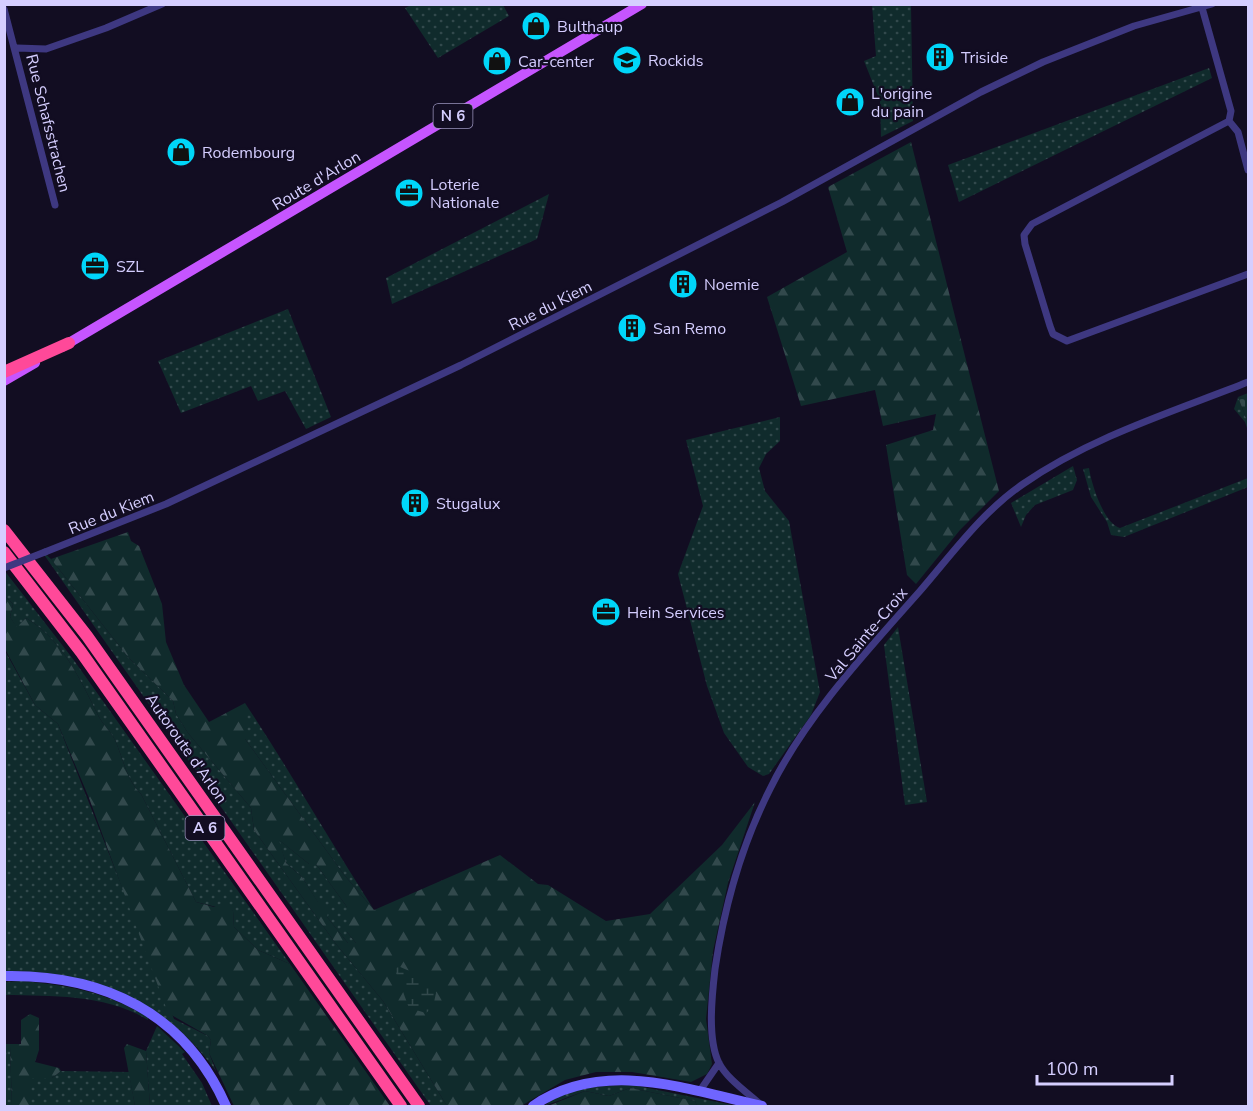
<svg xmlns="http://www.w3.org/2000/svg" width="1253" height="1111" viewBox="0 0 1253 1111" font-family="'Nunito Sans',sans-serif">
<defs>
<pattern id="grass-dots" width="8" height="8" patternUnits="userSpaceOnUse" patternTransform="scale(1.5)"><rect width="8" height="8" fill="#102b2c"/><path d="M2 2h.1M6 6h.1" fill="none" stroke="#32494c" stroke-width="1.8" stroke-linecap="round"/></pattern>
<pattern id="forest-firs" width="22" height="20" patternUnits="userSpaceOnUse" patternTransform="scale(1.5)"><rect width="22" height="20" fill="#102b2c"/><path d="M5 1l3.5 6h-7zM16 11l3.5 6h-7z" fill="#32494c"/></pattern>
<pattern id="wetland-marsh" width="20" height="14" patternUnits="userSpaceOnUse" patternTransform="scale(1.5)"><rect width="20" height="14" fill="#102b2c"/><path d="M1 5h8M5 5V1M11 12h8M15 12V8" fill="none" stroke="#32494c"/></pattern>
<pattern id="cemetery-stones" width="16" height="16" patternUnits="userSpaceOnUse" patternTransform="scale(1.5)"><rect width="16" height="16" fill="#102b2c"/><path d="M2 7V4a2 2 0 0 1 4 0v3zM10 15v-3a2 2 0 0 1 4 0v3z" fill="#32494c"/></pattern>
</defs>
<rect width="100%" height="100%" fill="#120d22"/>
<path fill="url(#grass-dots)" d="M 411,5 L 503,5 L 509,16 L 438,58 L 405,8 Z
M 872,5 L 911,5 L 913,121 L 881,137 L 880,101 L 864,61 L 876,56 Z
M 1209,68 L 1212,78 L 959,202 L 948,165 Z
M 549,194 L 537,239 L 392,304 L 386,278 Z
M 288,309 L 331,417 L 306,429 L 285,391 L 258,401 L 251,386 L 181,413 L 158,361 Z
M 1238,397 L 1248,423 L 1248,431 L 1245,422 L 1234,409 Z
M 780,417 L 780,441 L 766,454 L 759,468 L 765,491 L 789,521 L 820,692 L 811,715 L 769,774 L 763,776 L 748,767 L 724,733 L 707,686 L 678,574 L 703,506 L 686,440 Z
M 1073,466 L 1077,480 L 1073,490 L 1035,505 L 1026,515 L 1021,527 L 1011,503 Z
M 1089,468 C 1091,483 1104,524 1120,528 L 1248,478 L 1248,487 L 1124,537 L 1111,535 L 1107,522 L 1091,497 L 1083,469 Z
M 40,549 L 51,559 L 128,657 L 173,701 L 176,714 L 188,733 L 251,808 L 254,830 L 336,944 L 383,1001 L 447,1106 L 431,1106 Z
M 4,570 L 73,659 L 290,964 L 258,950 L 234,927 L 233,911 L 196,902 L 141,794 C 127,781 123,758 115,740 C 111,732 104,726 99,717 C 81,681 63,640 26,618 L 17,628 L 10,617 L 13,604 L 5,596 Z
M 898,627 L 927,802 L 905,805 L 884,645 Z
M 4,649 L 35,705 L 58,724 L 174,1019 L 208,1036 L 211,1040 L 209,1053 L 216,1071 C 163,998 94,971 5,971 Z
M 245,703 C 290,771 330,841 374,910 L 345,876 L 245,739 Z
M 278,839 L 309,864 L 316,864 L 347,907 L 347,932 L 356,943 L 348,943 L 327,917 L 302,877 L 286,863 Z
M 23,981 C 73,986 104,992 148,1017 L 148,1020 C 106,994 52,996 5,995 L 5,982 Z
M 157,1026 L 185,1052 L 182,1054 L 202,1083 L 212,1106 L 150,1106 L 146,1051 Z
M 10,1044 L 12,1106 L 5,1106 L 5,1057 Z
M 61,1071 L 129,1072 L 135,1106 L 31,1106 L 30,1078 L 52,1078 Z
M 633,1085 L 737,1106 L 697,1106 L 695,1101 L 630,1088 L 609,1096 L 585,1091 L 544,1106 C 570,1086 601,1086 633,1085 Z"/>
<path fill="url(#forest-firs)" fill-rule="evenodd" d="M 911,142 L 999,491 L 960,530 L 916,584 L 907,575 L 886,445 L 933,430 L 936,414 L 883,426 L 875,390 L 801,406 L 767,297 L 847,252 L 828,187 Z
M 128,532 L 131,541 L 139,546 L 162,604 L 166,642 L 184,685 L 209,722 L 245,703 L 245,739 L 345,876 L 374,910 L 500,855 L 538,884 L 548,885 L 606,921 L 650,914 L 722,845 L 755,802 L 728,883 L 713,951 L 706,1019 L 712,1064 L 707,1074 L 691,1082 L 632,1072 L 596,1072 L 565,1080 L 521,1106 L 447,1106 L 383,1001 L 336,944 L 254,830 L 251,808 L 188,733 L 176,714 L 173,701 L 128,657 L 51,559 ZM 279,840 L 309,864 L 316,864 L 347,907 L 347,932 L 356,943 L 348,943 L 327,917 L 329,909 L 323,902 L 318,902 L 302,877 L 286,863 Z
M 5,596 L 13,604 L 10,617 L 17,627 L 26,618 C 63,640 81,681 99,717 C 104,726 111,732 115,740 C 123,758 127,781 141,794 L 196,902 L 214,907 L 222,903 L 233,911 L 234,927 L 258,950 L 290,964 L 390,1106 L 234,1106 L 209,1053 L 211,1040 L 208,1036 L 168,1013 L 89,798 L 58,724 L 35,705 L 5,649 Z
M 30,1014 L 39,1018 L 39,1050 L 35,1062 L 59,1068 L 61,1071 L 52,1078 L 31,1078 L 31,1106 L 12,1106 L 10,1046 L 5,1057 L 5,1044 L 21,1044 L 21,1020 Z
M 127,1044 L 146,1051 L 150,1106 L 135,1106 L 124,1048 Z
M 630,1088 L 695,1101 L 697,1106 L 548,1106 L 585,1091 L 609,1096 Z"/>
<path fill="url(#wetland-marsh)" d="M 398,966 L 430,980 L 436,993 L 433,1007 L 426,1013 L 409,1008 L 395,970 Z"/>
<path fill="url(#cemetery-stones)" d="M 1248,393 L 1248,423 L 1238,397 Z"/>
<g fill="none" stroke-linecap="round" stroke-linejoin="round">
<path stroke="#3e3881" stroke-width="7" d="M 1201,4 L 1231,111 L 1229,121 L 1238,132 L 1248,170
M 4,9 L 55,205
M 17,48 L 46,49 L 106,28 L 162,4
M 1229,121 L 1032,224 L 1024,235 L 1025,244 L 1050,326 L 1053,334 L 1067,341 L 1248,274
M 45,552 L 166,504 L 461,365 L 782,202 L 981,92 L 1043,62 L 1134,26 L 1212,4
M 699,1092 L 719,1063
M 761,1105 C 748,1093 727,1079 719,1063 C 707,1039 712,995 715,969 C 724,908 742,844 770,789 C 805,717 867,651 920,591 C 952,554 982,512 1023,484 C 1091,437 1172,412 1248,382"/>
<path stroke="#6f65ff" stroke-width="10" d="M 4,976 C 104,974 185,1013 226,1106
M 533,1106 C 603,1058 686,1089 762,1106"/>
<path stroke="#c655ff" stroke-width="10" d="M 62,347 L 642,4
M 4,381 L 35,363"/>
<path stroke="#ff4999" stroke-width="12" d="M 4,372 L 69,343
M 4,530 L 87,636 L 419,1106
M 4,552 L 81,652 L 401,1106"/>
<path stroke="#3e3881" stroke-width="7" d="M 4,568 L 45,552"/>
</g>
<defs>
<g id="shop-disc" transform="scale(1.5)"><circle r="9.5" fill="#00d6f9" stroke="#120d22"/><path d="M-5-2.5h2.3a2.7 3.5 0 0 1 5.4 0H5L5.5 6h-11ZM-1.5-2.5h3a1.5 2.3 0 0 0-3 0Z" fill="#111"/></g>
<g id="building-disc" transform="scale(1.5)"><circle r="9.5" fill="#00d6f9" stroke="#120d22"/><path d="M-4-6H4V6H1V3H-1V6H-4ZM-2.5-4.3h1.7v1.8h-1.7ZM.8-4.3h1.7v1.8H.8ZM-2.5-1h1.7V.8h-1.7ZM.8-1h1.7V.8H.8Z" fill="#111"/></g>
<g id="school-disc" transform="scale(1.5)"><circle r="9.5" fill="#00d6f9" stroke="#120d22"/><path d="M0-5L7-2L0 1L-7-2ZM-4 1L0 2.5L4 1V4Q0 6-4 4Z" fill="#111"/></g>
<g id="office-disc" transform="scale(1.5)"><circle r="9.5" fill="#00d6f9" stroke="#120d22"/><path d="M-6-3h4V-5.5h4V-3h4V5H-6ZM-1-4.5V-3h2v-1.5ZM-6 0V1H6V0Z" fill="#111"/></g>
</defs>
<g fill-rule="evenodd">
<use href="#shop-disc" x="536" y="26"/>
<use href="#building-disc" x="940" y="57"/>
<use href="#school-disc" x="627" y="60"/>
<use href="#shop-disc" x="497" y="61"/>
<use href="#shop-disc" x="850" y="102"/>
<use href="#shop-disc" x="181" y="152"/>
<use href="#office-disc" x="409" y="193"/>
<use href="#office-disc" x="95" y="266"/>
<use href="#building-disc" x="683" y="284"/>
<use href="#building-disc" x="632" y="328"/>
<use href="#building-disc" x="415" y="503"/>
<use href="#office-disc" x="606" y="612"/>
</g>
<g text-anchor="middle" stroke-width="4.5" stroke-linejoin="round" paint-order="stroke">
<g fill="#120d22" stroke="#9a94bd" stroke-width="1.5">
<rect x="433.5" y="104" width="39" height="24" rx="4.5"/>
<rect x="185.5" y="816" width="39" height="24" rx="4.5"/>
</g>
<g font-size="15" font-weight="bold" fill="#d5ceff">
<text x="453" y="121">N 6</text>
<text x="205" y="833">A 6</text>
</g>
<g font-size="16" fill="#d5ceff" stroke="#120d22" text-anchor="start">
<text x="557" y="32">Bulthaup</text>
<text x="961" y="63">Triside</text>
<text x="648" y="66">Rockids</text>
<text x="518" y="67">Car-center</text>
<text x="871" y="99">L'origine<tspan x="871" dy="18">du pain</tspan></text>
<text x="202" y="158">Rodembourg</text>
<text x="430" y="190">Loterie<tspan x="430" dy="18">Nationale</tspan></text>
<text x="116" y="272">SZL</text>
<text x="704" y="290">Noemie</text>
<text x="653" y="334">San Remo</text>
<text x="436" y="509">Stugalux</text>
<text x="627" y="618">Hein Services</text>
</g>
<g font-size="16" fill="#d5ceff" stroke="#120d22">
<text transform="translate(49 123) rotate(76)" y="6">Rue Schafsstrachen</text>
<text transform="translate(316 180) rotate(-31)" y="6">Route d'Arlon</text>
<text transform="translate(550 305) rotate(-27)" y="6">Rue du Kiem</text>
<text transform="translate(111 512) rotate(-22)" y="6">Rue du Kiem</text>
<text transform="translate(866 634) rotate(-50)" y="6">Val Sainte-Croix</text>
<text transform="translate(187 748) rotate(55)" y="6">Autoroute d'Arlon</text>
</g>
</g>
<rect width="1253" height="1111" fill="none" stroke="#d5ceff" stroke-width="12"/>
<path d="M1037 1075v9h135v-9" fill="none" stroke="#d5ceff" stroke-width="3"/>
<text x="1046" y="1075" font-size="18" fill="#d5ceff" stroke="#120d22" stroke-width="4.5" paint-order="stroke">100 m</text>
</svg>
